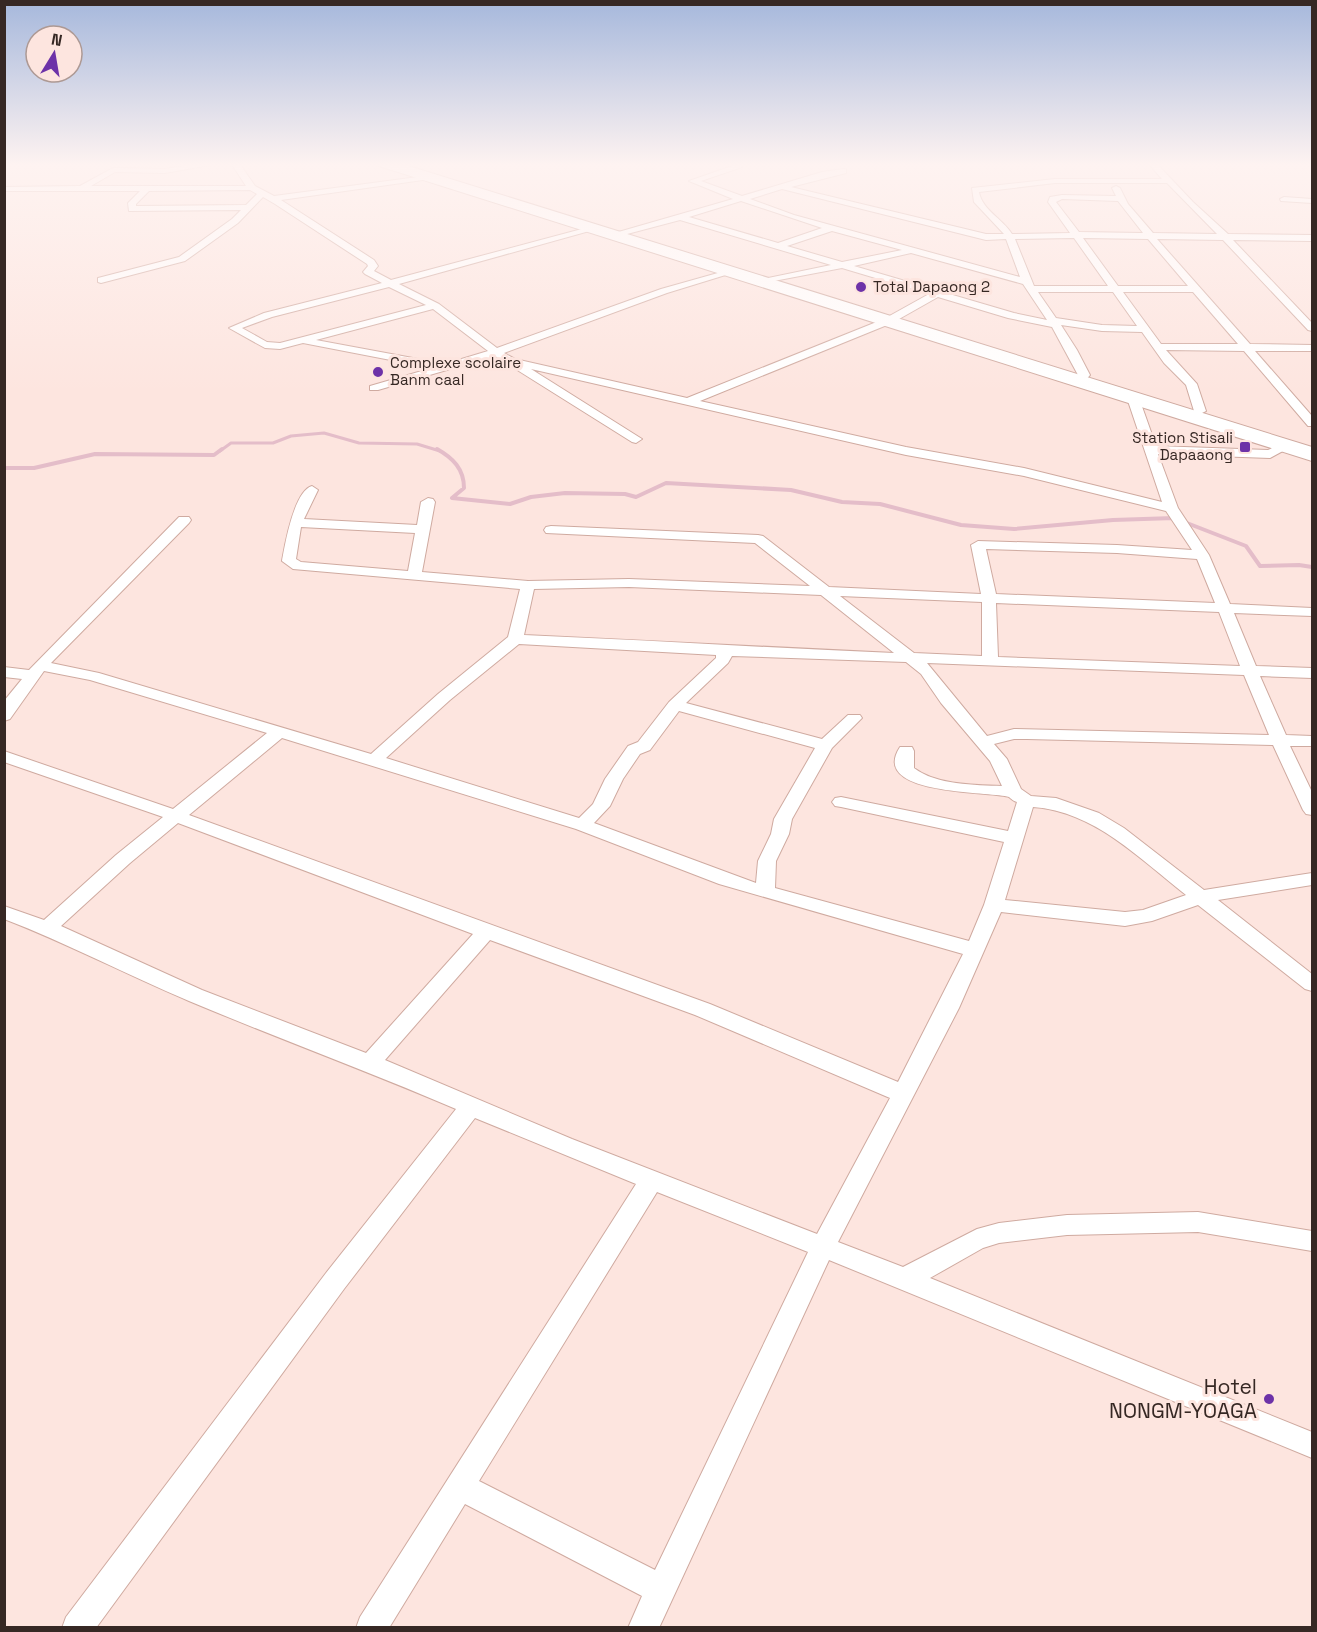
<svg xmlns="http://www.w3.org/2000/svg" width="1317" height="1632" viewBox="0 0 1317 1632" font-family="'Space Grotesk',sans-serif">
<rect width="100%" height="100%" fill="#fde5df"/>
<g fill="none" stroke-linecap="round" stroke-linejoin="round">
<path stroke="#e4bdc9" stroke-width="3" d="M 220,451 L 231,443 L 273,443 L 291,436 L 324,433 L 359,443 L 417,444 L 440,451"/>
<path stroke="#e4bdc9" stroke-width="4" d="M 437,449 C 453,458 464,469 464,488 L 452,498 L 510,504 L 531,497 L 565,493 L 625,494 L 636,497 L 666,483 L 791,490 L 842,502 L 880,504 L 961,525 L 1014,529 L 1113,520 L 1174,518 L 1246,546 L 1260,566 L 1299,565 L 1312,567
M 4,468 L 34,468 L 95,454 L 214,455 L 222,449"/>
<g stroke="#cfaaa0" stroke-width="2">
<path id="street" d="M 201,163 L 221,163 L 165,173 L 115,172 L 91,186 L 246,186 L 231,163 L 239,163 L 255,186 L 274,196 L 433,175 L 434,177 L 430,179 L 281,200 L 374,260 L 378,266 L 374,271 L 391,280 L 593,226 L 593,230 L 399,284 L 439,304 L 497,348 L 661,289 L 732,269 L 732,273 L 667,293 L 504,353 L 515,359 L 687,398 L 884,319 L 929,294 L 842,268 L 758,284 L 758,280 L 831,265 L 680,220 L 612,238 L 608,235 L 733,199 L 689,181 L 732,166 L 729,163 L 738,163 L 742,167 L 701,181 L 742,196 L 822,172 L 843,169 L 846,169 L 846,173 L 791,187 L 986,234 L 1004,234 L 974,202 L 972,188 L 1055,179 L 1162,179 L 1148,163 L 1156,163 L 1193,202 L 1228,234 L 1312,235 L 1312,241 L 1233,240 L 1312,323 L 1312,331 L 1308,330 L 1223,240 L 1157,239 L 1250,344 L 1312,345 L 1312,351 L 1255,351 L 1312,416 L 1312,426 L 1308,426 L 1244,351 L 1166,350 L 1197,384 L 1206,411 L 1200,414 L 1194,411 L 1186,385 L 1164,363 L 1142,332 L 1102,331 L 1061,325 L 1077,350 L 1090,375 L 1084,382 L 1080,383 L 1074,380 L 1078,375 L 1052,327 L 1008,318 L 938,297 L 892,323 L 700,401 L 906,447 L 1024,468 L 1162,502 L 1127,398 L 1129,396 L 1137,396 L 1139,398 L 1156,446 L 1268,450 L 1286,442 L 1292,446 L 1270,458 L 1158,454 L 1178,508 L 1209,555 L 1230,604 L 1312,608 L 1312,616 L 1234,613 L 1256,666 L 1312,668 L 1312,678 L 1260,676 L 1286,735 L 1312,736 L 1312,746 L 1290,746 L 1312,792 L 1312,815 L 1306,814 L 1303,810 L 1273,745 L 1027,739 L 1014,739 L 994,744 L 1007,759 L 1021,789 L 1031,796 L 1056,798 L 1099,813 L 1124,828 L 1204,890 L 1312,873 L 1312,885 L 1218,900 L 1312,974 L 1312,991 L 1305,989 L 1198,905 L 1152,921 L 1125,926 L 1001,912 L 959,1008 L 838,1242 L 903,1267 L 977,1229 L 999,1223 L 1067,1215 L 1198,1212 L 1312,1231 L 1312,1251 L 1198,1232 L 1067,1235 L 999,1243 L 983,1248 L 930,1278 L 1312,1432 L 1312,1458 L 829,1260 L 659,1628 L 628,1628 L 642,1596 L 465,1504 L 389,1628 L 356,1628 L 360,1617 L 636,1184 L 475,1118 L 344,1289 L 96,1628 L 62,1628 L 66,1617 L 326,1273 L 456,1109 C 367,1071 277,1038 189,1001 C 127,975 67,943 4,919 L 4,906 L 44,920 L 116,855 L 163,817 L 4,762 L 4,751 L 173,809 L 267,733 L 90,680 L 44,671 L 10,719 L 4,721 L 4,701 L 22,679 L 4,677 L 4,667 L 29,670 L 179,517 L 189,517 L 191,520 L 189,523 L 51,663 L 99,673 L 371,754 L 438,694 L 508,637 L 520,589 L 293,569 L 282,561 C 285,544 294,491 312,486 L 318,490 L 304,519 L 417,525 L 421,502 L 428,498 L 433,499 L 435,502 L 422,572 L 528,581 L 629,579 L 810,586 L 755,543 L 546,533 L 544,530 L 546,527 L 551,526 L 758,535 L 763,536 L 829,587 L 981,594 L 971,545 L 978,541 L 1117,545 L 1192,550 L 1166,511 L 1024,476 L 906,455 L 531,369 L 642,439 L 636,443 L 632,442 L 495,356 L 378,390 L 370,390 L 370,386 L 432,368 L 303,343 L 280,349 L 265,348 L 229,328 L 264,313 L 382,283 L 365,274 L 363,272 L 368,266 L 367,264 L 275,204 L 263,197 L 238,223 L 185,261 L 101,283 L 98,282 L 98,278 L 179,257 L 232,219 L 241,210 L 129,211 L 128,203 L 140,191 L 4,191 L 4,187 L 80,186 L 113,168 L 165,169 ZM 1055,183 L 1167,183 L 1217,234 L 1153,233 L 1128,204 L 1120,188 L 1116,186 L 1112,188 L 1116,196 L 1062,195 L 1050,197 L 1048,202 L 1070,233 L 1012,234 C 1003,219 982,210 979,192 ZM 782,189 L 986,240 L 1006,239 L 1020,277 L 794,215 L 750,199 ZM 250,190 L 257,194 L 246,205 L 136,206 L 136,204 L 149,191 ZM 1062,199 L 1118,201 L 1143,233 L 1079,232 L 1056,202 ZM 741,201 L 822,228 L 778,243 L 689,217 ZM 832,231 L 902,250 L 842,262 L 787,246 ZM 1074,238 L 1108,286 L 1034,286 L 1015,239 ZM 1083,238 L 1148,239 L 1188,286 L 1118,286 ZM 911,253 L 1023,284 L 1047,320 L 1014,313 L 854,266 ZM 389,287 L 426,305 L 280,343 L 267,342 L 242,328 L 272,317 ZM 1038,292 L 1113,292 L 1137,326 L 1102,325 L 1056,318 ZM 1123,292 L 1193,292 L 1238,344 L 1161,344 ZM 433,309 L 488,351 L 445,364 L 316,340 ZM 301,527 L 415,533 L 408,571 L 301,562 L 296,559 ZM 986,549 L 1117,553 L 1197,559 L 1215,603 L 996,594 ZM 629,587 L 821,595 L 894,653 C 770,648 647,640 524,635 L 534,589 ZM 840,596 L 982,602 L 982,656 L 914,653 ZM 996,603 L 1219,612 L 1240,666 L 998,657 ZM 519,644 L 716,655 L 716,658 L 669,702 L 638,742 L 628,746 L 605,779 L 593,804 L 579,818 L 386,758 L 450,700 ZM 732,656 L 906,662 L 921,674 L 941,703 L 990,761 L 1002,786 C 975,785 936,785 914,768 L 914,751 L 912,747 L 900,747 C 868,796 990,791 1009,797 C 1010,798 1015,802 1017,802 L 1008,831 L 841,797 L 835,798 L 832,802 L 835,806 L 841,807 L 1004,842 L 984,905 L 969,941 L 775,888 L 776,861 L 789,834 L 792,819 L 832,748 L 862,718 L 860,715 L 848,715 L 822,739 L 686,703 L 728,663 ZM 927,663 L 1244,675 L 1269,735 L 1014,729 L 987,736 ZM 679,711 L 815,748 L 774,819 L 771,834 L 758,861 L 756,883 L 594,823 L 610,806 L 623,779 L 640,754 L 650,750 ZM 282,738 L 576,829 L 719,884 L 963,954 L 898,1082 L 710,1004 L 189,815 ZM 1033,807 C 1094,811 1140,859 1186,895 L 1143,910 L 1125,912 L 1005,900 ZM 178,823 L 473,934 L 366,1053 L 202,990 L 61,926 L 130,863 ZM 490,940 L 695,1015 L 890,1098 L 817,1234 L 572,1139 L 385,1060 ZM 657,1192 L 808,1252 L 655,1570 L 479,1481 Z
M 1284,197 L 1312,199 L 1312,203 L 1281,201 L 1280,199 Z"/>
</g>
<g stroke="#cfaaa0" stroke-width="2">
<path id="highway" d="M 377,163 L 399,163 L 1312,447 L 1312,461 L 379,166 Z"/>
</g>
<use href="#street" fill="#fff" fill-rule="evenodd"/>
<use href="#highway" fill="#fff" fill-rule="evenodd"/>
</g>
<linearGradient id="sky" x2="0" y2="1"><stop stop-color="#a6b8dc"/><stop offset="0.42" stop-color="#fef3f1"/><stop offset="1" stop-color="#fef3f1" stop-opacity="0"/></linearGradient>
<rect width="1317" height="392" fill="url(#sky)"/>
<g fill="#6d32a8" stroke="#fde5df" stroke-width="2">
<circle cx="861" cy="287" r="6"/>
<circle cx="378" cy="372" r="6"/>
<rect x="1239" y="441" width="12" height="12" rx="3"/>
<circle cx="1269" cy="1399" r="6"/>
</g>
<g text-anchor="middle" stroke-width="6" stroke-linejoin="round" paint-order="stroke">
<g font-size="15" fill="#362824" stroke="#fde5df" text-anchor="start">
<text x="873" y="292">Total Dapaong 2</text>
<text x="390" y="368">Complexe scolaire<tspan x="390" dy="17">Banm caal</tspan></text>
<text x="1233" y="443" text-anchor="end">Station Stisali<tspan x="1233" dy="17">Dapaaong</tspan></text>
</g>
<g font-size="21" fill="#362824" stroke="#fde5df" text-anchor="end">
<text x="1257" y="1394">Hotel<tspan x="1257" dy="24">NONGM-YOAGA</tspan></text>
</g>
</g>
<rect width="1317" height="1632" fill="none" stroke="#362824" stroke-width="12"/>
<g transform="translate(54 54) rotate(11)"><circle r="28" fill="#fde5df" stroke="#ad9994" stroke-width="1.5"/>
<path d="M0-4.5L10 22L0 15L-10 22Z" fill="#6d32a8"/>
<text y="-9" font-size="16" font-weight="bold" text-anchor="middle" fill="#362824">N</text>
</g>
</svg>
